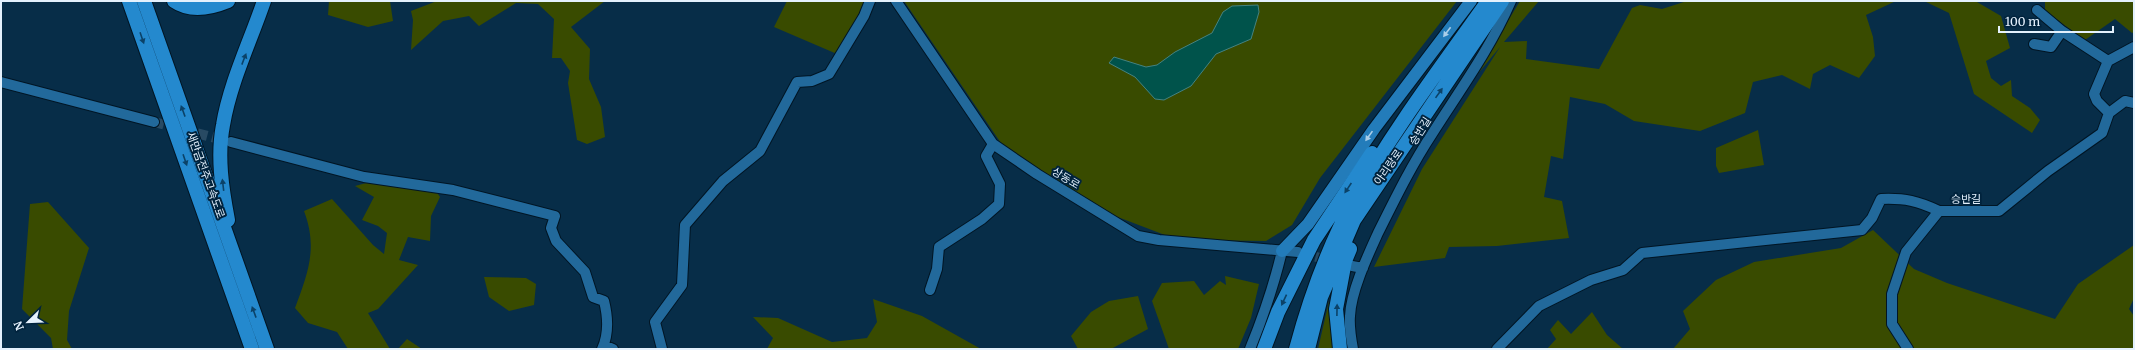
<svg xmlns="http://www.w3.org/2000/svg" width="2135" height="350" viewBox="0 0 2135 350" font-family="Merriweather,'Noto Sans KR',serif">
<rect width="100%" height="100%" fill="#072d48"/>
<path fill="#394b00" d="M 329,1 L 390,1 L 393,21 L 368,27 L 328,15 Z
M 437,1 L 605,1 L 571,27 L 590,49 L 589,79 L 601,107 L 605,137 L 587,144 L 577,140 L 568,83 L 570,71 L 561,58 L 552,58 L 554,19 L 538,4 L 516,3 L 479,26 L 469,16 L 443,21 L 411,50 L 413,20 L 411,11 Z
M 787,1 L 866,1 L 837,54 L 774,27 Z
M 904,1 L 1457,1 L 1320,178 L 1292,225 L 1266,241 L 1178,240 L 1102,211 L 1005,149 Z
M 1520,1 L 1539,1 L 1504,42 L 1527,41 L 1526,59 L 1599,69 L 1632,8 L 1640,5 L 1662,9 L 1687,1 L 1896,1 L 1866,15 L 1873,37 L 1875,56 L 1859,78 L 1830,65 L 1813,74 L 1810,89 L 1782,75 L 1753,82 L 1745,113 L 1700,131 L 1634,121 L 1605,104 L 1570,97 L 1563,159 L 1551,156 L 1544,197 L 1562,201 L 1569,238 L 1497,246 L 1449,247 L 1445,258 L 1374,267 L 1422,169 L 1500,47 L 1471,82 Z
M 1924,1 L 1979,1 L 1977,2 L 2001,16 L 2010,48 L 1986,61 L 1991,78 L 2001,86 L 2011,80 L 2012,96 L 2030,108 L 2040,120 L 2032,133 L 1974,94 L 1949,13 Z
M 2045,1 L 2134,1 L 2134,32 L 2132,33 L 2115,19 L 2085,40 L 2045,11 Z
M 1758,130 L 1764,165 L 1719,173 L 1716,166 L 1716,148 Z
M 370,182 L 436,191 L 440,197 L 431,216 L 430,241 L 408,237 L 399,260 L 418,265 L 378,309 L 368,313 L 390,349 L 348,349 L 337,332 L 308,323 L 295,308 C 308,273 318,248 304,211 L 332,199 L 373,245 L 384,254 L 387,233 L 378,226 L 362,220 L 374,197 L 355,186 Z
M 48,202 L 89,248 L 69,311 L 67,340 L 72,349 L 53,349 L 51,338 L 22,309 L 30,204 Z
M 1873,230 L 1914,269 L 1947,283 L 2055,319 L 2078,284 L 2134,245 L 2134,298 L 2129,309 L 2134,316 L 2134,349 L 1673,349 L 1690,329 L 1683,311 L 1716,280 L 1754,262 L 1841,248 Z
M 1225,276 L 1259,284 L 1251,318 L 1238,349 L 1169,349 L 1152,301 L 1162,283 L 1194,281 L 1204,295 L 1220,281 L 1226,285 Z
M 484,277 L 526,278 L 536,284 L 534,305 L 509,311 L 489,297 Z
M 1138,296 L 1148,329 L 1111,349 L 1078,349 L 1071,336 L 1091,312 L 1109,301 Z
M 873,299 L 922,316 L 981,349 L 767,349 L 773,338 L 753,317 L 778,318 L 832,342 L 867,338 L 877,322 Z
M 1329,301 L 1338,349 L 1318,349 Z
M 1592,312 L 1607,335 L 1623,349 L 1547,349 L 1556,339 L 1550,330 L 1558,320 L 1571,334 Z
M 407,339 L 422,349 L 398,349 Z"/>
<path fill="#00534b" stroke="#448280" d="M 1258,5 L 1259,12 L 1251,39 L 1216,54 L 1191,86 L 1164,100 L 1155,99 L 1135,77 L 1109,63 L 1114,57 L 1146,67 L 1157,65 L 1175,52 L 1212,33 L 1223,12 L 1232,6 Z"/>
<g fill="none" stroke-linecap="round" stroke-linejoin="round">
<path stroke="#284a63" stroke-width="10" stroke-dasharray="10 5" stroke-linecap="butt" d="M 154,122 L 227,141
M 1301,253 L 1332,261"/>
<g stroke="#011524" stroke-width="12">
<path id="minor" d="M 896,1 L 993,144 L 1037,174 L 1138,236 L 1159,240 L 1298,252
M 2037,10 L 2062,31 L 2108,61
M 2034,44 L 2051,47 L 2062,31
M 1,82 L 154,122
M 2109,113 L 2125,101 L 2134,103
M 231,142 L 364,177 L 453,190 L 555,216 L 551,228 L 556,241 L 585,272 L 593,297 L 604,301 C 608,317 609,334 602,349
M 1352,266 L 1363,268
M 930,290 L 937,269 L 939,247 L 982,219 L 999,204 L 1000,184 L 986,156 L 993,144
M 604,345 L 613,349
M 662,349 L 655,322 L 682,285 L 685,225 L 723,181 L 760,151 L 797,82 L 812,81 L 829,74 L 864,16 L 870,1
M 1250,349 C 1263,317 1274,285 1282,251
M 1353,349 C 1351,338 1349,327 1350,316 C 1351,291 1368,255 1378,233 C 1395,199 1411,166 1432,134 C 1460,90 1490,49 1511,1
M 1497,349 L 1539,306 L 1591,280 L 1623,270 L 1642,253 L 1862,230 L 1872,218 L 1881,199 C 1905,198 1918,201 1939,211
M 1908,349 L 1892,324 L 1892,294 L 1906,252 L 1939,211 L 1999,211 L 2048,171 L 2102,133 L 2109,113 L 2097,101 L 2094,94 L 2108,61 L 2134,47"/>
</g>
<g stroke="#011524" stroke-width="14">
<path id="major" d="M 1282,251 L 1308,224 L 1374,129 L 1471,1"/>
</g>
<g stroke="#011524" stroke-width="16">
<path id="highway" d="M 129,1 L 252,349
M 144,1 L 267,349
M 174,1 C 190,12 211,8 228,1
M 228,220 C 222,189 217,156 223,125 C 230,83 250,42 264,1
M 1264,349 L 1278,312 L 1314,240 L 1372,153
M 1296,349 C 1310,297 1328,247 1354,200 C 1393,130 1442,66 1488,1
M 1308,349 L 1321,297 L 1354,220 L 1502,1
M 1340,349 L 1336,309 L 1345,261 L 1350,249"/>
</g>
<use href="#minor" stroke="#22699b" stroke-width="10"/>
<use href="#major" stroke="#237cba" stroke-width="12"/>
<use href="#highway" stroke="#2489ce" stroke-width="14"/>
</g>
<defs><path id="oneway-solid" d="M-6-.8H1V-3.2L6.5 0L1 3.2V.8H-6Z"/></defs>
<g fill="#aacee9">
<use href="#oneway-solid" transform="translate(1447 32) rotate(127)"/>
<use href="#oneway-solid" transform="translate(1369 136) rotate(125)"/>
</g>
<g fill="#0b4268">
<use href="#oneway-solid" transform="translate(142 38) rotate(71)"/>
<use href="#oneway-solid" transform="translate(244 59) rotate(-69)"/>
<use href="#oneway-solid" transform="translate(1439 93) rotate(-55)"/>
<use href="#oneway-solid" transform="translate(183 111) rotate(-110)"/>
<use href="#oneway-solid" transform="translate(185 160) rotate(71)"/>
<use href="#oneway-solid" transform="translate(223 185) rotate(-97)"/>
<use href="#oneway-solid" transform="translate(1348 188) rotate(124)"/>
<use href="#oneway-solid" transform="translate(1284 300) rotate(115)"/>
<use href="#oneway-solid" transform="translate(1337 310) rotate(-89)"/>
<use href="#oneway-solid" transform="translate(254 312) rotate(-110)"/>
</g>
<g text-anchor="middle" stroke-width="4" stroke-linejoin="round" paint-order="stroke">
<g font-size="11" fill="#e4f1fd" stroke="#00233d">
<text transform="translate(1420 131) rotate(-58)" y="4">승반길</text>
<text transform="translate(1388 167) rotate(-55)" y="4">아리랑로</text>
<text transform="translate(206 175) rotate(70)" y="4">새만금전주고속도로</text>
<text transform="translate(1066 178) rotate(31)" y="4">상동로</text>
<text x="1966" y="203">승반길</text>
</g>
</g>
<rect width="2135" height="350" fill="none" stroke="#e4f1fd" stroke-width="4"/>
<g transform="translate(28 322) rotate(247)" stroke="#00233d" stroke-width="3" paint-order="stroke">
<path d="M0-3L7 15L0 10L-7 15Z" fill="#e4f1fd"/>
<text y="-6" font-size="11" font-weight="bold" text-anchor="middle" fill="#e4f1fd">N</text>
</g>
<path d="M1999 26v6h114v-6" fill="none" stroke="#e4f1fd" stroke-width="2"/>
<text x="2005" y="26" font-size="12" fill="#e4f1fd" stroke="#00233d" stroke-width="3" paint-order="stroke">100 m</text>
</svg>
